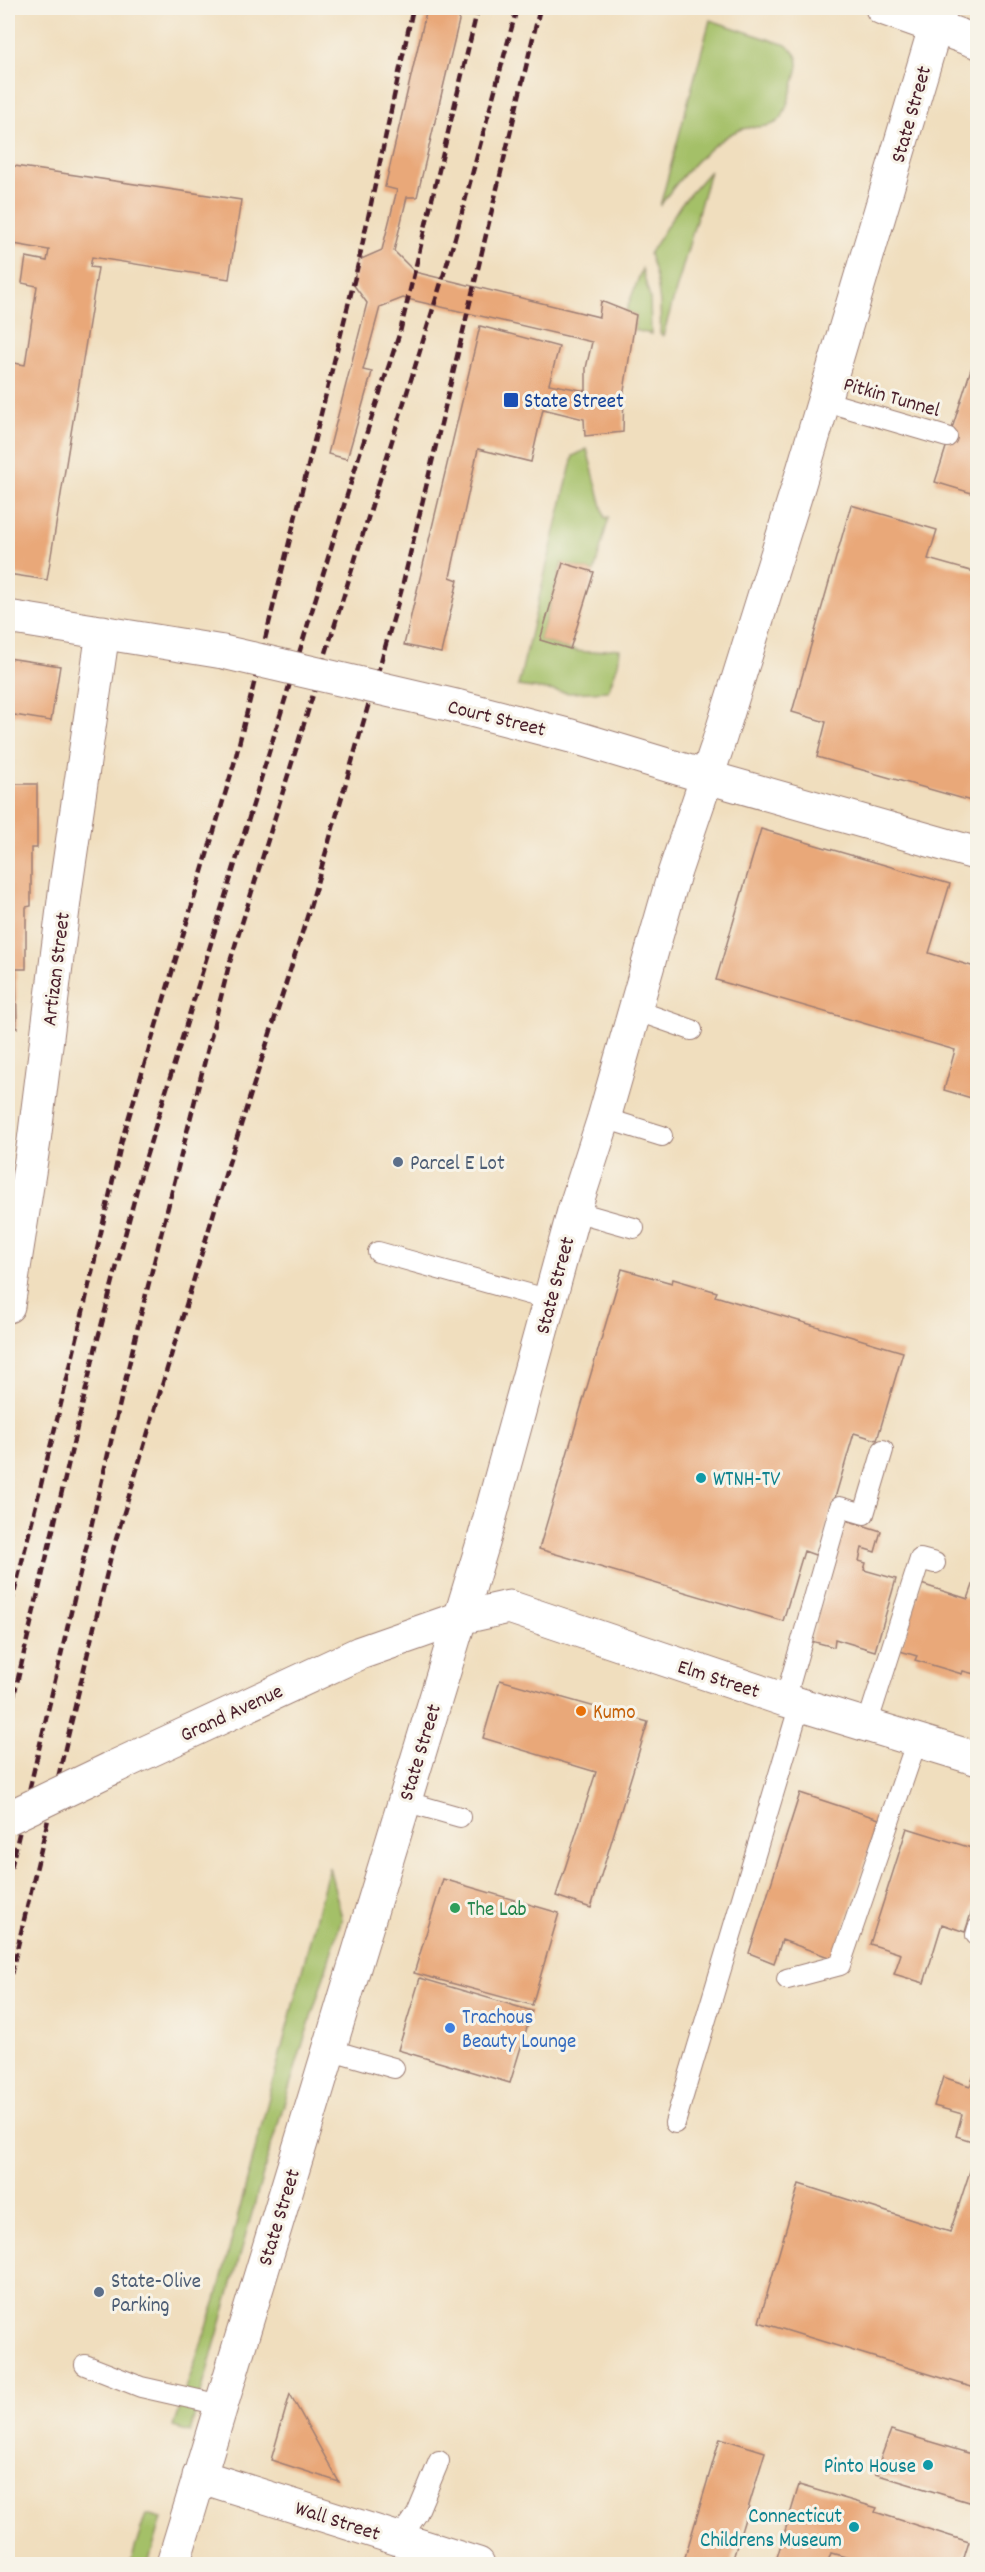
<svg xmlns="http://www.w3.org/2000/svg" width="985" height="2572" viewBox="0 0 985 2572" font-family="Dekko,sans-serif">
<rect width="100%" height="100%" fill="#f7f3e8"/>
<filter id="ink" filterUnits="userSpaceOnUse"><feTurbulence type="fractalNoise" baseFrequency=".0167" numOctaves="2"/><feDisplacementMap in="SourceGraphic" scale="12" xChannelSelector="R" yChannelSelector="G"/><feConvolveMatrix kernelMatrix="1 2 1 2 8 2 1 2 1" color-interpolation-filters="sRGB"/></filter>
<filter id="wash" filterUnits="userSpaceOnUse"><feTurbulence type="fractalNoise" baseFrequency=".008" numOctaves="4" result="noise"/><feDisplacementMap in="SourceGraphic" scale="24" xChannelSelector="R" yChannelSelector="G"/><feGaussianBlur stdDeviation="1.35" result="paint"/><feColorMatrix in="noise" values="0 0 0 0 0 0 0 0 0 0 0 0 0 0 0 0 0 1.4 0 .05"/><feComposite in="paint" operator="in"/></filter>
<g filter="url(#wash)">
<rect width="100%" height="100%" fill="#f0debe"/>
<path fill="#a4c067" stroke="#777049" stroke-width="1.5" d="M 710,20 L 786,45 C 792,50 798,55 798,64 C 798,72 786,110 782,117 C 772,131 753,124 739,130 C 710,142 678,179 660,206 Z
M 710,171 L 663,336 L 660,333 C 662,305 659,281 649,254 L 681,204 Z
M 642,269 L 650,298 L 651,334 L 634,330 L 636,315 L 626,311 Z
M 587,449 L 605,518 L 609,517 L 594,572 L 562,563 L 540,640 C 556,645 574,653 592,652 C 602,651 610,647 620,649 L 618,664 L 608,691 L 570,693 L 518,686 L 573,456 Z
M 329,1867 L 342,1918 L 271,2146 L 190,2432 L 173,2427 L 216,2300 Z
M 146,2514 L 162,2518 L 148,2564 L 130,2564 Z"/>
<g id="blocks">
<path fill="#e9a879" d="M 427,8 L 462,8 L 417,197 L 407,197 L 394,251 L 415,272 L 599,317 L 601,301 L 636,315 L 624,391 L 623,432 L 585,436 L 584,419 L 543,409 L 531,462 L 478,449 L 450,577 L 458,580 L 441,653 L 404,645 L 480,326 L 559,347 L 549,384 L 586,391 L 586,368 L 592,342 L 403,298 L 380,307 L 363,370 L 372,372 L 347,459 L 328,454 L 367,303 L 353,284 L 359,260 L 382,250 L 397,190 L 385,187 Z
M 8,165 L 241,200 L 229,279 L 92,257 L 90,267 L 98,268 L 47,580 L 8,574 L 8,362 L 25,365 L 37,286 L 22,283 L 26,257 L 47,261 L 49,250 L 8,243 Z
M 977,350 L 978,350 L 978,495 L 935,482 Z
M 851,505 L 937,530 L 928,559 L 978,573 L 978,803 L 817,757 L 826,722 L 792,712 Z
M 563,563 L 594,572 L 570,649 L 540,640 Z
M 8,658 L 60,666 L 51,721 L 8,714 Z
M 8,784 L 37,784 L 37,848 L 31,848 L 31,906 L 26,907 L 26,969 L 16,969 L 17,1028 L 11,1027 L 11,1091 L 8,1091 Z
M 761,829 L 950,884 L 929,953 L 978,968 L 978,1100 L 944,1090 L 955,1050 L 716,980 Z
M 622,1269 L 672,1283 L 673,1279 L 717,1292 L 715,1296 L 903,1352 L 877,1440 L 854,1433 L 818,1556 L 804,1551 L 783,1621 L 539,1549 Z
M 846,1520 L 881,1531 L 875,1552 L 862,1548 L 859,1561 L 866,1563 L 864,1570 L 896,1579 L 875,1651 L 835,1639 L 834,1647 L 811,1641 Z
M 978,1571 L 978,1675 L 963,1671 L 962,1674 L 915,1660 L 917,1656 L 900,1651 L 921,1584 L 968,1599 Z
M 500,1680 L 648,1722 L 591,1908 L 556,1896 L 596,1772 L 483,1738 Z
M 800,1793 L 879,1819 L 834,1959 L 782,1940 L 774,1963 L 749,1953 Z
M 907,1828 L 978,1850 L 978,1892 L 965,1932 L 942,1924 L 924,1983 L 894,1974 L 901,1954 L 870,1944 Z
M 443,1879 L 559,1913 L 532,2005 L 414,1973 Z
M 420,1978 L 532,2011 L 510,2083 L 398,2050 Z
M 978,2064 L 978,2143 L 956,2136 L 962,2114 L 934,2106 L 943,2077 L 970,2086 Z
M 974,2159 L 978,2160 L 978,2389 L 759,2322 L 799,2184 L 950,2232 Z
M 290,2394 L 339,2482 L 271,2460 Z
M 891,2430 L 978,2456 L 978,2497 L 975,2504 L 875,2474 Z
M 720,2438 L 765,2452 L 732,2562 L 737,2564 L 683,2564 Z
M 799,2485 L 877,2508 L 875,2512 L 969,2542 L 962,2564 L 860,2564 L 860,2561 L 831,2553 L 827,2564 L 775,2564 Z"/>
</g>
</g>
<g filter="url(#ink)">
<use href="#blocks" fill-opacity="0" stroke="#9d7e74" stroke-width="1.5"/>
<g fill="none" stroke-linecap="round" stroke-linejoin="round">
<g stroke="#9d7e74" stroke-width="22">
<path id="service" d="M 824,401 L 947,437
M 635,1010 L 692,1030
M 604,1118 L 662,1136
M 574,1211 L 634,1228
M 378,1252 L 550,1300
M 785,1700 L 840,1507 L 864,1514 L 883,1450
M 867,1725 L 920,1559 L 935,1563
M 404,1801 L 460,1817
M 976,1935 L 978,1928
M 787,1979 L 840,1965 L 917,1740
M 328,2049 L 394,2068
M 675,2123 L 800,1704
M 85,2365 L 141,2387 L 221,2405
M 399,2540 L 417,2514 L 439,2461"/>
</g>
<g stroke="#9d7e74" stroke-width="35">
<path id="minor" d="M 8,617 L 223,652
M 456,706 L 571,736 L 707,777
M 8,1306 L 34,1141 L 66,885 L 103,632
M 199,2476 L 478,2564"/>
</g>
<g stroke="#9d7e74" stroke-width="35">
<path id="tertiary" d="M 707,777 L 978,854"/>
</g>
<g stroke="#9d7e74" stroke-width="35">
<path id="secondary" d="M 882,8 L 978,42
M 110,1769 L 360,1653 L 460,1618"/>
</g>
<g stroke="#9d7e74" stroke-width="35">
<path id="primary" d="M 460,1618 L 509,1607 L 785,1700 L 978,1759
M 173,2564 L 483,1543 L 574,1211 L 604,1118 L 674,874 L 717,747 L 799,484 L 941,8"/>
</g>
<use href="#service" stroke="#fff" stroke-width="20"/>
<use href="#minor" stroke="#fff" stroke-width="33"/>
<use href="#tertiary" stroke="#fff" stroke-width="33"/>
<use href="#secondary" stroke="#fff" stroke-width="33"/>
<use href="#primary" stroke="#fff" stroke-width="33"/>
<path stroke="#4a1f2b" stroke-width="4.5" stroke-dasharray="9 4.5" stroke-linecap="butt" d="M 8,1618 L 74,1351 L 122,1140 L 234,764 L 357,269 L 413,8
M 8,1721 L 97,1342 L 142,1170 L 359,456 L 400,332 L 478,8
M 8,1881 L 139,1322 L 229,965 L 455,238 L 517,8
M 8,1987 L 111,1556 L 226,1172 L 308,914 L 401,592 L 540,8"/>
<g stroke="#9d7e74" stroke-width="35" stroke-linecap="butt">
<path id="minor-bridge" d="M 223,652 L 456,706"/>
</g>
<g stroke="#9d7e74" stroke-width="35" stroke-linecap="butt">
<path id="secondary-bridge" d="M 8,1818 L 110,1769"/>
</g>
<use href="#minor-bridge" stroke="#fff" stroke-width="33"/>
<use href="#secondary-bridge" stroke="#fff" stroke-width="33"/>
</g>
</g>
<rect fill="#1a4fb4" stroke="#f7f3e8" stroke-width="2" x="503" y="392" width="16" height="16" rx="3"/>
<g fill="#5c6f8a" stroke="#f7f3e8" stroke-width="2">
<circle cx="398" cy="1162" r="6"/>
<circle cx="99" cy="2292" r="6"/>
</g>
<g fill="#0f9aa8" stroke="#f7f3e8" stroke-width="2">
<circle cx="701" cy="1478" r="6"/>
<circle cx="928" cy="2465" r="6"/>
<circle cx="854" cy="2527" r="6"/>
</g>
<circle fill="#e8710a" stroke="#f7f3e8" stroke-width="2" cx="581" cy="1711" r="6"/>
<circle fill="#2e9e5b" stroke="#f7f3e8" stroke-width="2" cx="455" cy="1908" r="6"/>
<circle fill="#3f7fe0" stroke="#f7f3e8" stroke-width="2" cx="450" cy="2028" r="6"/>
<g text-anchor="middle" stroke-width="6" stroke-linejoin="round" paint-order="stroke">
<g font-size="21" fill="#4a1f2b" stroke="#f7f3e8">
<text transform="translate(910 114) rotate(-74)" y="7">State Street</text>
<text transform="translate(892 396) rotate(16)" y="7">Pitkin Tunnel</text>
<text transform="translate(497 717) rotate(14)" y="7">Court Street</text>
<text transform="translate(55 969) rotate(-83)" y="7">Artizan Street</text>
<text transform="translate(554 1285) rotate(-75)" y="7">State Street</text>
<text transform="translate(719 1678) rotate(18)" y="7">Elm Street</text>
<text transform="translate(231 1712) rotate(-25)" y="7">Grand Avenue</text>
<text transform="translate(419 1752) rotate(-73)" y="7">State Street</text>
<text transform="translate(278 2217) rotate(-73)" y="7">State Street</text>
<text transform="translate(338 2520) rotate(18)" y="7">Wall Street</text>
</g>
<g font-size="21" fill="#164399" stroke="#f7f3e8" text-anchor="start">
<text x="524" y="407">State Street</text>
</g>
<g font-size="21" fill="#4e5e75" stroke="#f7f3e8" text-anchor="start">
<text x="410" y="1169">Parcel E Lot</text>
<text x="111" y="2287">State-Olive<tspan x="111" dy="24">Parking</tspan></text>
</g>
<g font-size="21" fill="#0d838f" stroke="#f7f3e8" text-anchor="end">
<text x="713" y="1485" text-anchor="start">WTNH-TV</text>
<text x="916" y="2472">Pinto House</text>
<text x="842" y="2522">Connecticut<tspan x="842" dy="24">Childrens Museum</tspan></text>
</g>
<g font-size="21" fill="#c56008" stroke="#f7f3e8" text-anchor="start">
<text x="593" y="1718">Kumo</text>
</g>
<g font-size="21" fill="#27864d" stroke="#f7f3e8" text-anchor="start">
<text x="467" y="1915">The Lab</text>
</g>
<g font-size="21" fill="#366cbe" stroke="#f7f3e8" text-anchor="start">
<text x="462" y="2023">Trachous<tspan x="462" dy="24">Beauty Lounge</tspan></text>
</g>
</g>
<rect width="985" height="2572" fill="none" stroke="#f7f3e8" stroke-width="30"/>
</svg>
